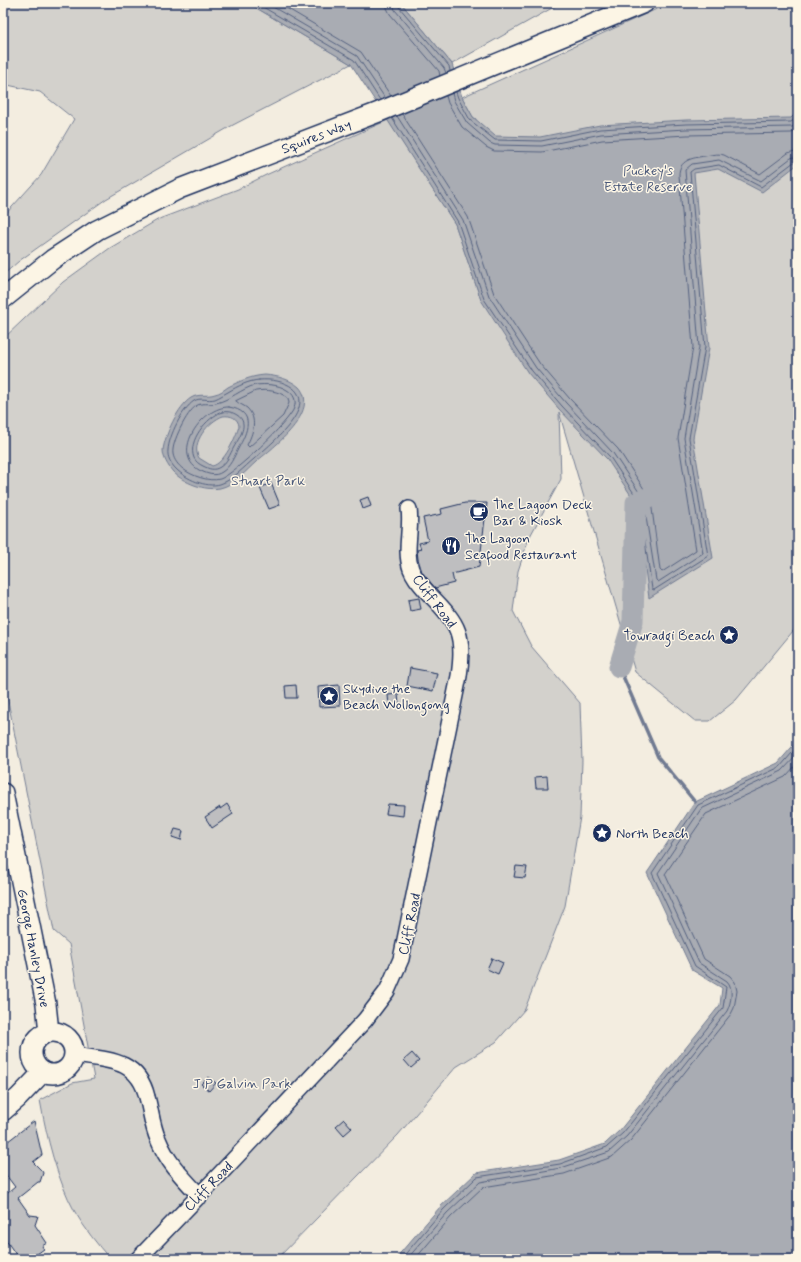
<svg xmlns="http://www.w3.org/2000/svg" width="801" height="1262" viewBox="0 0 801 1262" font-family="Mynerve,sans-serif">
<rect width="100%" height="100%" fill="#f3ede0"/>
<filter id="ink" filterUnits="userSpaceOnUse"><feTurbulence type="fractalNoise" baseFrequency=".025" numOctaves="2"/><feDisplacementMap in="SourceGraphic" scale="8" xChannelSelector="R" yChannelSelector="G"/><feConvolveMatrix kernelMatrix="1 2 1 2 8 2 1 2 1" color-interpolation-filters="sRGB"/></filter>
<g filter="url(#ink)">
<path fill="#d3d1cc" stroke="#778095" d="M 6,3 L 248,3 L 351,64 L 233,125 L 106,199 L 19,261 L 3,275 L 3,217 L 41,175 L 74,119 L 40,92 L 3,84 L 3,5 Z
M 401,3 L 561,3 L 452,64 Z
M 670,3 L 798,3 L 798,625 L 736,700 L 710,721 L 695,721 L 635,672 L 559,412 L 561,479 L 529,538 L 518,571 L 513,611 L 531,646 L 580,703 L 582,761 L 580,817 L 565,906 L 525,1009 L 496,1042 L 456,1067 L 398,1135 L 277,1259 L 110,1259 C 97,1244 85,1229 75,1212 C 56,1177 47,1138 40,1100 L 72,1083 L 94,1079 L 69,944 L 54,931 L 3,676 L 3,339 L 63,282 L 110,248 L 159,219 L 238,189 L 268,174 L 388,120 L 455,224 L 481,300 L 476,119 L 473,117 L 462,97 Z"/>
<path fill="#a9acb3" stroke="#707a91" fill-rule="evenodd" d="M 248,3 L 401,3 L 452,64 L 462,97 L 473,117 L 495,136 L 540,137 L 600,125 L 686,120 L 791,118 L 798,111 L 798,164 L 762,192 L 718,169 L 694,173 L 709,348 L 693,438 L 713,558 L 649,598 L 636,503 L 607,459 L 559,409 L 528,373 L 481,300 L 455,224 L 351,64 Z
M 265,375 C 277,376 290,379 299,387 C 321,411 273,448 257,461 C 246,471 234,485 220,488 C 205,491 184,483 173,472 C 168,466 163,458 163,450 C 165,435 178,406 191,398 C 199,393 207,397 215,394 C 220,393 224,390 228,387 C 240,381 251,376 265,375 ZM 223,416 C 231,415 238,418 239,426 C 236,437 224,464 212,466 L 199,458 C 190,443 209,421 223,416 Z
M 798,740 L 798,1259 L 395,1259 L 440,1207 L 476,1173 L 559,1160 L 605,1144 L 620,1130 L 720,1005 L 722,988 L 692,970 L 647,873 L 695,802 L 778,763 Z"/>
<g fill="none" stroke-linecap="round" stroke-linejoin="round">
<path stroke="#546180" stroke-width="1" d="M 256,3 L 354,60 L 380,100
M 266,3 L 357,56 L 385,98
M 278,3 L 361,52 L 391,96
M 387,3 L 387,8 L 390,14 L 439,71 L 440,76
M 393,3 L 395,10 L 444,68 L 446,73
M 398,3 L 399,7 L 449,66 L 450,71
M 456,92 L 458,98 L 470,120 L 495,140 L 541,141 L 600,129 L 686,124 L 791,122 L 798,117
M 452,93 L 454,101 L 467,123 L 490,143 L 495,145 L 542,146 L 601,134 L 686,129 L 792,127 L 798,124
M 446,96 L 448,103 L 462,127 L 486,147 L 494,151 L 542,152 L 602,140 L 687,135 L 791,133 L 798,131
M 402,114 L 468,217 L 494,294 L 540,364 L 570,399 L 618,449 L 648,495 L 651,501 L 660,570 L 662,572 L 696,550 L 678,438 L 693,347 L 679,175 C 679,160 692,158 705,156 C 711,155 717,153 724,155 L 760,174 L 788,153 L 798,150
M 397,116 L 463,220 L 489,296 L 536,368 L 566,403 L 613,453 L 643,498 L 656,580 L 658,582 L 703,553 L 684,438 L 699,347 L 685,170 L 692,164 L 719,160 L 761,181 L 791,158 L 798,156
M 392,118 L 458,222 L 484,299 L 532,371 L 562,406 L 610,457 L 639,501 L 652,589 L 654,590 L 708,556 L 689,438 L 705,347 L 690,172 L 694,169 L 719,165 L 761,187 L 794,162 L 798,161
M 259,380 C 271,379 284,381 293,388 C 318,408 268,446 254,459 C 244,467 233,480 220,484 C 206,488 186,479 176,469 C 171,464 167,457 168,450 C 169,436 182,409 194,401 C 200,397 208,401 215,399 C 220,397 224,394 228,392 C 238,386 248,381 259,380 Z
M 255,385 C 266,384 278,384 287,390 C 294,394 297,401 294,408 C 290,421 233,475 220,479 C 209,482 192,476 183,469 C 178,465 174,460 173,454 C 171,443 187,412 196,406 C 201,402 210,405 216,403 C 230,400 241,389 255,385 Z
M 256,391 C 267,389 279,391 288,398 L 289,403 L 283,416 L 249,447 L 247,445 C 253,433 258,419 247,408 C 243,405 239,404 236,401 Z
M 229,407 C 257,412 247,432 238,449 C 234,457 230,467 222,472 C 215,477 207,474 199,470 C 170,453 202,406 229,407 Z
M 222,412 C 228,411 232,412 237,415 C 250,423 239,438 234,447 C 230,454 227,463 220,467 C 214,471 209,469 203,466 C 199,464 196,462 194,458 C 187,441 207,417 222,412 Z
M 401,1259 L 443,1210 L 477,1177 L 560,1164 L 607,1147 L 623,1133 L 723,1008 L 726,987 L 695,966 L 652,873 L 698,805 L 780,767 L 798,746
M 407,1259 L 447,1213 L 480,1182 L 561,1168 L 609,1152 L 627,1136 L 727,1011 C 731,1003 734,988 727,981 L 699,963 L 658,873 L 701,809 L 782,771 L 798,754
M 415,1259 L 451,1217 L 483,1187 L 564,1174 L 612,1157 L 631,1140 L 731,1014 L 734,1008 L 737,991 L 735,982 L 730,976 L 704,959 L 665,874 L 706,814 L 785,777 L 798,763"/>
<path stroke="#707a91" stroke-width="3.5" d="M 619,667 L 658,757 L 695,802"/>
<path stroke="#a9acb3" stroke-width="21" d="M 619,667 L 633,621 L 636,503 L 662,492"/>
</g>
<path fill="#bebec0" stroke="#1b2f5e" d="M 271,483 L 280,505 L 269,509 L 260,488 Z
M 368,497 L 371,506 L 363,509 L 360,500 Z
M 465,503 L 487,503 L 479,567 L 452,574 L 454,583 L 435,588 L 422,572 L 418,559 L 417,550 L 421,549 L 419,543 L 428,541 L 423,518 L 442,514 L 441,509 Z
M 419,598 L 421,609 L 410,611 L 408,600 Z
M 410,668 L 437,673 L 433,691 L 407,686 Z
M 296,685 L 297,698 L 286,698 L 285,686 Z
M 339,685 L 340,706 L 319,707 L 318,687 Z
M 398,694 L 399,705 L 389,706 L 388,695 Z
M 547,776 L 548,788 L 536,788 L 535,777 Z
M 227,804 L 233,814 L 212,828 L 205,817 L 220,807 L 220,809 Z
M 388,804 L 404,805 L 403,816 L 386,814 Z
M 175,829 L 183,831 L 181,840 L 172,837 Z
M 516,866 L 527,867 L 525,878 L 514,877 Z
M 492,958 L 503,963 L 498,974 L 487,969 Z
M 412,1053 L 419,1061 L 411,1068 L 404,1060 Z
M 208,1077 L 216,1083 L 209,1091 L 201,1084 Z
M 344,1119 L 352,1128 L 344,1135 L 336,1126 Z
M 34,1121 L 42,1155 L 33,1162 L 42,1171 L 43,1173 L 40,1182 L 38,1182 L 18,1198 L 30,1215 L 38,1216 L 35,1225 L 47,1243 L 42,1246 L 44,1249 L 30,1259 L 27,1256 L 19,1259 L 3,1236 L 3,1197 L 15,1187 L 3,1171 L 3,1145 Z"/>
<g fill="none" stroke-linecap="round" stroke-linejoin="round">
<g stroke="#1b2f5e" stroke-width="18">
<path id="minor" d="M 74,1055 C 108,1060 138,1059 147,1097 C 151,1111 152,1126 158,1139 C 167,1162 183,1178 200,1196
M 138,1259 L 220,1174 L 365,1020 L 387,991 L 401,959 L 459,676 C 465,636 459,624 431,596 C 424,588 415,580 411,569 C 404,550 412,529 409,509"/>
</g>
<g stroke="#1b2f5e" stroke-width="22">
<path id="major" d="M 3,299 L 53,259 L 76,244 L 97,230 L 179,189 L 379,112 L 644,3
M 3,793 L 46,1004 L 49,1032
M32 1053a21 21 0 1 1 42 0a21 21 0 1 1-42 0Z
M 3,1111 L 18,1098 L 43,1072"/>
</g>
<use href="#minor" stroke="#fcf5e5" stroke-width="15"/>
<use href="#major" stroke="#fcf5e5" stroke-width="19"/>
</g>
</g>
<defs>
<g id="cafe-disc" transform="scale(1)"><circle r="9.5" fill="#1b2f5e" stroke="#fcf5e5"/><path d="M-5.5-4.5H6V0H3Q3 3.5 0 3.5H-2.5Q-5.5 3.5-5.5 0ZM3-3.2v2h1.7v-2ZM-6 4.5H4V6H-6Z" fill="#fff"/></g>
<g id="restaurant-disc" transform="scale(1)"><circle r="9.5" fill="#1b2f5e" stroke="#fcf5e5"/><path d="M-5-6h1v4h1v-4h1v4h1v-4h1v5L-1.5 .5V6h-2V.5L-5-1ZM5-6V6H3V1.5H1.5Q1.5-4 5-6Z" fill="#fff"/></g>
<g id="sight-disc" transform="scale(1)"><circle r="9.5" fill="#1b2f5e" stroke="#fcf5e5"/><path d="M0-6L1.8-2.2L6-1.7L2.9 1.2L3.7 5.4L0 3.3L-3.7 5.4L-2.9 1.2L-6-1.7L-1.8-2.2Z" fill="#fff"/></g>
</defs>
<g fill-rule="evenodd">
<use href="#cafe-disc" x="479" y="512"/>
<use href="#restaurant-disc" x="451" y="546"/>
<use href="#sight-disc" x="729" y="635"/>
<use href="#sight-disc" x="329" y="696"/>
<use href="#sight-disc" x="602" y="833"/>
</g>
<g text-anchor="middle" stroke-width="3" stroke-linejoin="round" paint-order="stroke">
<g font-size="14" fill="#1b2f5e" stroke="#fcf5e5">
<text transform="translate(316 136) rotate(-21)" y="5">Squires Way</text>
<text transform="translate(435 601) rotate(53)" y="5">Cliff Road</text>
<text transform="translate(409 924) rotate(-78)" y="5">Cliff Road</text>
<text transform="translate(34 948) rotate(79)" y="5">George Hanley Drive</text>
<text transform="translate(208 1186) rotate(-46)" y="5">Cliff Road</text>
</g>
<g font-size="14" fill="#49587a" stroke="#fcf5e5">
<text x="648" y="175">Puckey's<tspan x="648" dy="16">Estate Reserve</tspan></text>
<text x="268" y="485">Stuart Park</text>
<text x="242" y="1088">J P Galvin Park</text>
</g>
<g font-size="14" fill="#1b2f5e" stroke="#fcf5e5" text-anchor="start">
<text x="493" y="509">The Lagoon Deck<tspan x="493" dy="16">Bar &amp; Kiosk</tspan></text>
<text x="465" y="543">The Lagoon<tspan x="465" dy="16">Seafood Restaurant</tspan></text>
<text x="715" y="640" text-anchor="end">Towradgi Beach</text>
<text x="343" y="693">Skydive the<tspan x="343" dy="16">Beach Wollongong</tspan></text>
<text x="616" y="838">North Beach</text>
</g>
</g>
<rect width="801" height="1262" fill="none" stroke="#fcf5e5" stroke-width="16"/>
<rect x="8" y="8" width="785" height="1246" fill="none" stroke="#1b2f5e" stroke-width="1.5" filter="url(#ink)"/>
</svg>
